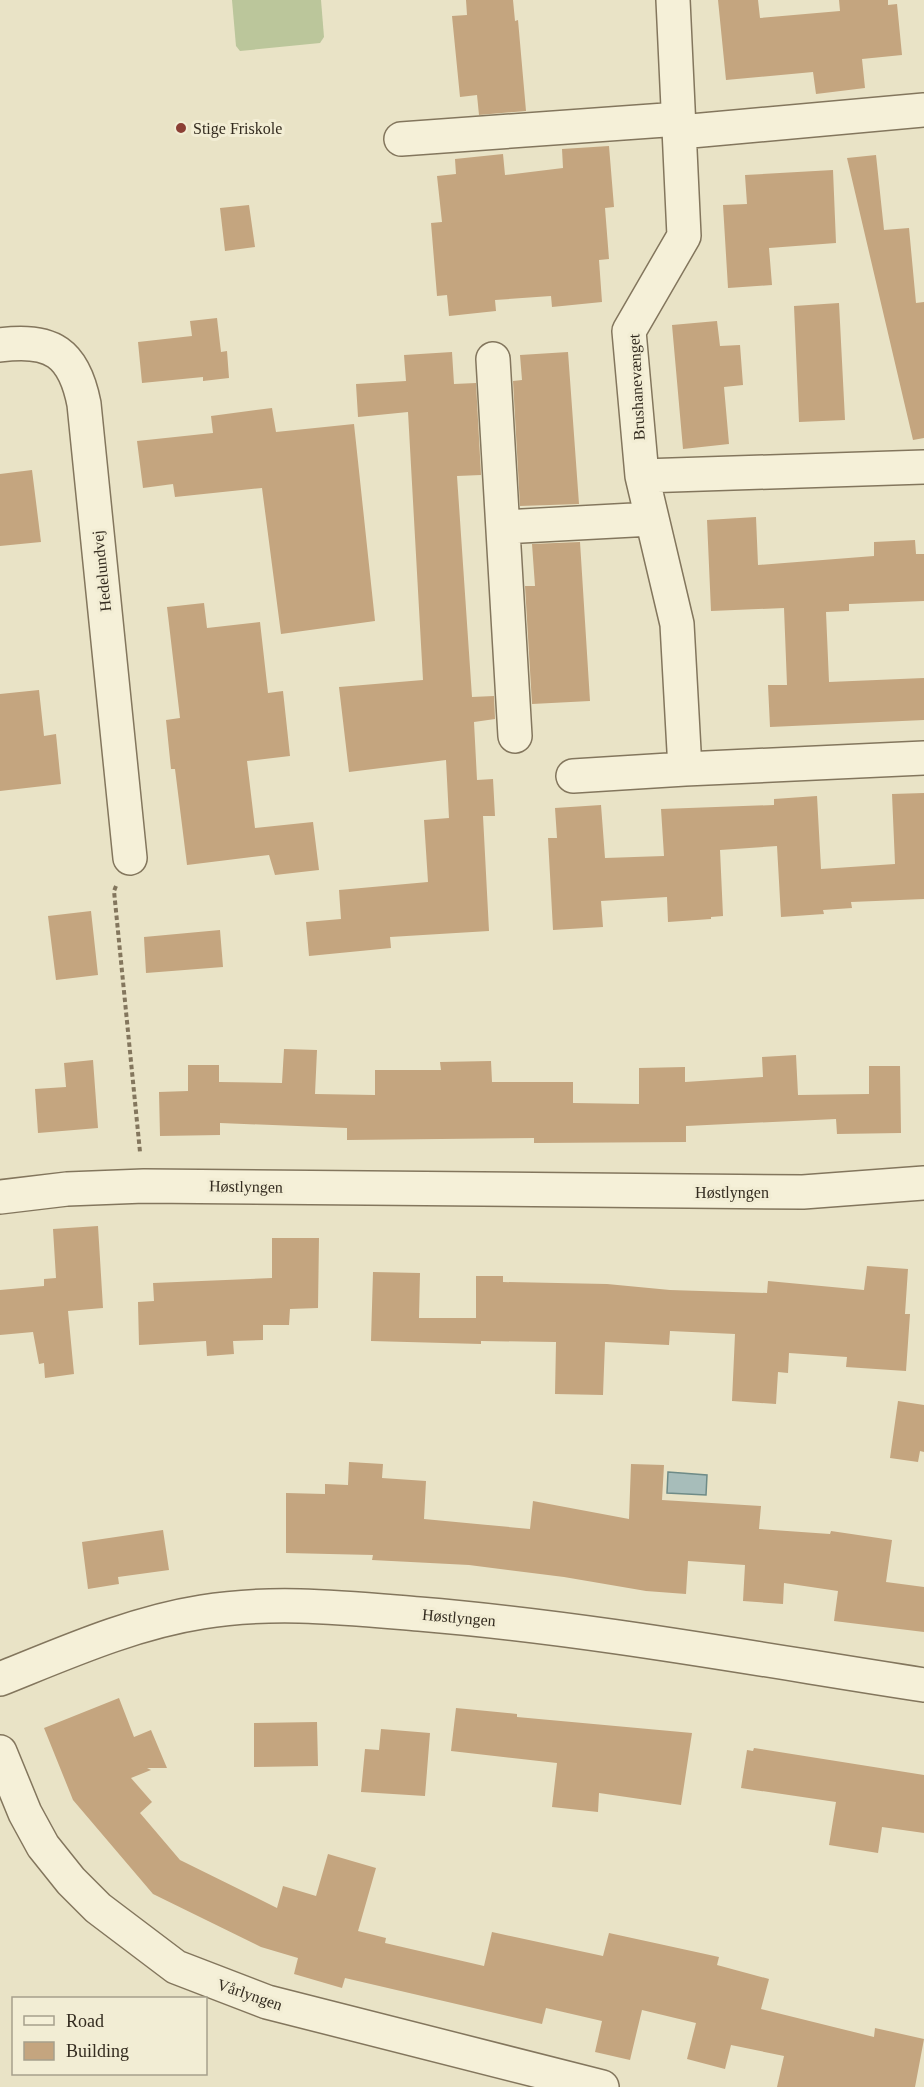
<svg xmlns="http://www.w3.org/2000/svg" width="924" height="2087" viewBox="0 0 924 2087" font-family="Georgia,serif">
<rect width="100%" height="100%" fill="#e9e3c6"/>
<path fill="#bbc69b" d="M 232,0 L 321,0 L 324,37 L 320,43 L 240,51 L 236,46 Z"/>
<path fill="#a7bdba" stroke="#6e8b87" stroke-width="1.5" d="M 668,1472 L 707,1475 L 706,1495 L 667,1493 Z"/>
<path fill="#c4a57f" d="M 466,0 L 513,0 L 515,21 L 518,20 L 526,111 L 479,115 L 477,95 L 460,97 L 452,16 L 467,15 Z
M 718,0 L 758,0 L 760,18 L 840,11 L 839,0 L 888,0 L 888,5 L 897,4 L 902,55 L 862,59 L 865,88 L 816,94 L 813,72 L 726,80 Z
M 609,146 L 614,207 L 605,208 L 609,259 L 599,260 L 602,302 L 552,307 L 551,296 L 495,300 L 496,311 L 449,316 L 447,295 L 437,296 L 431,223 L 442,222 L 437,176 L 456,174 L 455,159 L 503,154 L 505,175 L 563,168 L 562,149 Z
M 876,155 L 884,230 L 909,228 L 916,303 L 924,302 L 924,438 L 913,440 L 847,158 Z
M 833,170 L 836,243 L 769,248 L 772,285 L 728,288 L 723,205 L 747,204 L 745,175 Z
M 249,205 L 255,247 L 225,251 L 220,208 Z
M 839,303 L 845,420 L 799,422 L 794,306 Z
M 217,318 L 221,352 L 227,351 L 229,378 L 203,381 L 203,377 L 142,383 L 138,342 L 192,336 L 190,321 Z
M 717,321 L 720,346 L 740,345 L 743,385 L 724,387 L 729,444 L 683,449 L 672,325 Z
M 452,352 L 454,384 L 476,383 L 481,475 L 457,476 L 472,697 L 494,696 L 495,719 L 474,722 L 477,780 L 493,779 L 495,816 L 483,816 L 489,931 L 390,937 L 391,948 L 309,956 L 306,922 L 341,919 L 339,890 L 428,882 L 424,820 L 449,818 L 446,760 L 349,772 L 339,687 L 423,680 L 408,412 L 358,417 L 356,384 L 406,381 L 404,355 Z
M 568,352 L 579,504 L 520,506 L 513,381 L 522,380 L 520,355 Z
M 272,408 L 276,432 L 354,424 L 375,621 L 281,634 L 262,488 L 175,497 L 173,484 L 143,488 L 137,441 L 213,433 L 211,416 Z
M 32,470 L 41,542 L 0,546 L 0,474 Z
M 756,517 L 758,565 L 874,556 L 874,542 L 915,540 L 916,554 L 924,554 L 924,601 L 849,604 L 849,611 L 826,612 L 829,682 L 924,678 L 924,720 L 770,727 L 768,685 L 787,685 L 784,608 L 711,611 L 707,520 Z
M 580,542 L 590,701 L 532,704 L 525,586 L 535,586 L 532,544 Z
M 204,603 L 207,628 L 260,622 L 268,693 L 283,691 L 290,756 L 247,761 L 255,828 L 313,822 L 319,870 L 275,875 L 269,855 L 187,865 L 175,769 L 171,769 L 166,720 L 180,718 L 167,607 Z
M 39,690 L 44,736 L 56,734 L 61,784 L 0,791 L 0,694 Z
M 924,793 L 924,899 L 851,902 L 852,908 L 823,910 L 824,914 L 781,917 L 777,846 L 720,850 L 723,916 L 711,917 L 711,919 L 668,922 L 667,897 L 601,901 L 603,927 L 553,930 L 548,838 L 557,838 L 555,808 L 601,805 L 605,858 L 664,856 L 661,809 L 774,805 L 774,799 L 817,796 L 821,869 L 895,864 L 892,794 Z
M 91,911 L 98,975 L 56,980 L 48,916 Z
M 220,930 L 223,967 L 146,973 L 144,937 Z
M 284,1049 L 317,1050 L 315,1094 L 375,1095 L 375,1070 L 441,1070 L 440,1062 L 491,1061 L 492,1082 L 573,1082 L 573,1103 L 639,1104 L 639,1068 L 685,1067 L 685,1082 L 763,1077 L 762,1057 L 796,1055 L 798,1095 L 869,1094 L 869,1066 L 900,1066 L 901,1133 L 837,1134 L 836,1119 L 686,1126 L 686,1142 L 534,1143 L 534,1138 L 347,1140 L 347,1128 L 220,1123 L 220,1135 L 160,1136 L 159,1092 L 188,1091 L 188,1065 L 219,1065 L 219,1082 L 282,1083 Z
M 93,1060 L 98,1128 L 38,1133 L 35,1089 L 66,1087 L 64,1063 Z
M 98,1226 L 103,1308 L 68,1311 L 74,1374 L 45,1378 L 44,1363 L 39,1364 L 33,1332 L 0,1335 L 0,1290 L 44,1286 L 44,1279 L 56,1278 L 53,1229 Z
M 272,1238 L 319,1238 L 318,1308 L 290,1309 L 289,1325 L 263,1325 L 263,1340 L 233,1341 L 234,1354 L 207,1356 L 206,1341 L 139,1345 L 138,1302 L 154,1301 L 153,1283 L 272,1278 Z
M 867,1266 L 908,1269 L 905,1314 L 910,1314 L 906,1371 L 846,1367 L 847,1357 L 789,1353 L 788,1373 L 778,1372 L 776,1404 L 732,1401 L 735,1334 L 670,1331 L 669,1345 L 605,1342 L 603,1395 L 555,1394 L 556,1342 L 481,1341 L 481,1344 L 371,1341 L 373,1272 L 420,1273 L 419,1318 L 476,1318 L 476,1276 L 503,1276 L 503,1282 L 607,1284 L 670,1290 L 767,1293 L 768,1281 L 864,1290 Z
M 898,1401 L 924,1405 L 924,1452 L 920,1451 L 918,1462 L 890,1458 Z
M 349,1462 L 383,1464 L 382,1478 L 426,1481 L 424,1519 L 530,1529 L 533,1501 L 629,1519 L 631,1464 L 664,1465 L 662,1500 L 761,1506 L 759,1529 L 830,1534 L 831,1531 L 892,1540 L 886,1582 L 924,1587 L 924,1632 L 834,1621 L 838,1591 L 784,1583 L 783,1604 L 743,1601 L 745,1565 L 688,1561 L 686,1594 L 646,1591 L 564,1577 L 469,1565 L 372,1560 L 373,1555 L 286,1553 L 286,1493 L 325,1494 L 325,1484 L 348,1485 Z
M 163,1530 L 169,1570 L 118,1577 L 119,1584 L 88,1589 L 82,1542 Z
M 119,1698 L 134,1737 L 151,1730 L 167,1768 L 147,1768 L 151,1770 L 131,1778 L 152,1802 L 140,1813 L 180,1860 L 277,1908 L 283,1886 L 316,1896 L 328,1854 L 376,1868 L 358,1931 L 386,1938 L 385,1943 L 484,1966 L 492,1932 L 603,1956 L 609,1933 L 719,1957 L 717,1965 L 769,1979 L 761,2009 L 874,2037 L 875,2028 L 924,2039 L 915,2087 L 777,2087 L 784,2056 L 731,2045 L 725,2069 L 687,2059 L 696,2023 L 642,2010 L 630,2060 L 595,2052 L 602,2021 L 546,2008 L 542,2024 L 345,1978 L 342,1988 L 294,1974 L 298,1958 L 261,1947 L 153,1894 L 73,1800 L 44,1728 Z
M 456,1708 L 517,1714 L 517,1717 L 692,1733 L 681,1805 L 599,1793 L 598,1812 L 552,1807 L 557,1763 L 451,1751 Z
M 317,1722 L 318,1766 L 254,1767 L 254,1723 Z
M 381,1729 L 430,1733 L 425,1796 L 361,1792 L 365,1749 L 379,1750 Z
M 754,1748 L 924,1775 L 924,1833 L 882,1827 L 878,1853 L 829,1845 L 836,1802 L 741,1788 L 747,1750 L 753,1751 Z"/>
<g fill="none" stroke-linecap="round" stroke-linejoin="round">
<g stroke="#83765d" stroke-width="36">
<path id="minor" d="M 673,0 L 684,236 L 629,331 L 642,476 L 924,467
M 680,132 L 924,110
M 401,139 L 679,119
M 0,345 C 52,338 74,353 84,404 L 130,858
M 493,359 L 515,736
M 642,476 L 677,624 L 685,769 L 924,758
M 503,527 L 652,519
M 573,776 L 685,769
M 0,1197 L 67,1189 L 144,1186 L 803,1192 L 924,1183
M 0,1679 C 65,1653 132,1623 202,1612 C 274,1600 346,1608 419,1614 C 588,1628 756,1659 924,1685
M 0,1752 L 25,1813 L 43,1846 L 71,1881 L 98,1908 L 176,1967 L 267,2002 L 602,2087"/>
</g>
<path stroke="#83765d" stroke-width="4" stroke-dasharray="4.5 3" stroke-linecap="butt" d="M 116,886 L 114,891 L 140,1152"/>
<use href="#minor" stroke="#f5f0d8" stroke-width="33"/>
</g>
<circle fill="#8b3f34" stroke="#f2edd4" stroke-width="2" cx="181" cy="128" r="6"/>
<g text-anchor="middle" stroke-width="6" stroke-linejoin="round" paint-order="stroke">
<g font-size="16" fill="#342c20" stroke="#f2edd4" text-anchor="start">
<text x="193" y="134">Stige Friskole</text>
</g>
<g font-size="16" fill="#342c20" stroke="#f2edd4">
<text transform="translate(636 387) rotate(-93)" y="6">Brushanevænget</text>
<text transform="translate(101 571) rotate(-96)" y="6">Hedelundvej</text>
<text transform="translate(246 1186) rotate(1)" y="6">Høstlyngen</text>
<text x="732" y="1198">Høstlyngen</text>
<text transform="translate(459 1617) rotate(5)" y="6">Høstlyngen</text>
<text transform="translate(250 1994) rotate(19)" y="6">Vårlyngen</text>
</g>
</g>
<rect x="12" y="1997" width="195" height="78" fill="#f2edd4" stroke="#a6a08c" stroke-width="1.5"/>
<rect x="24" y="2016" width="30" height="9" fill="#f5f0d8" stroke="#a6a08c" stroke-width="1.5"/>
<text x="66" y="2027" font-size="18" fill="#342c20">Road</text>
<rect x="24" y="2042" width="30" height="18" fill="#c4a57f" stroke="#a6a08c" stroke-width="1.5"/>
<text x="66" y="2057" font-size="18" fill="#342c20">Building</text>
</svg>
